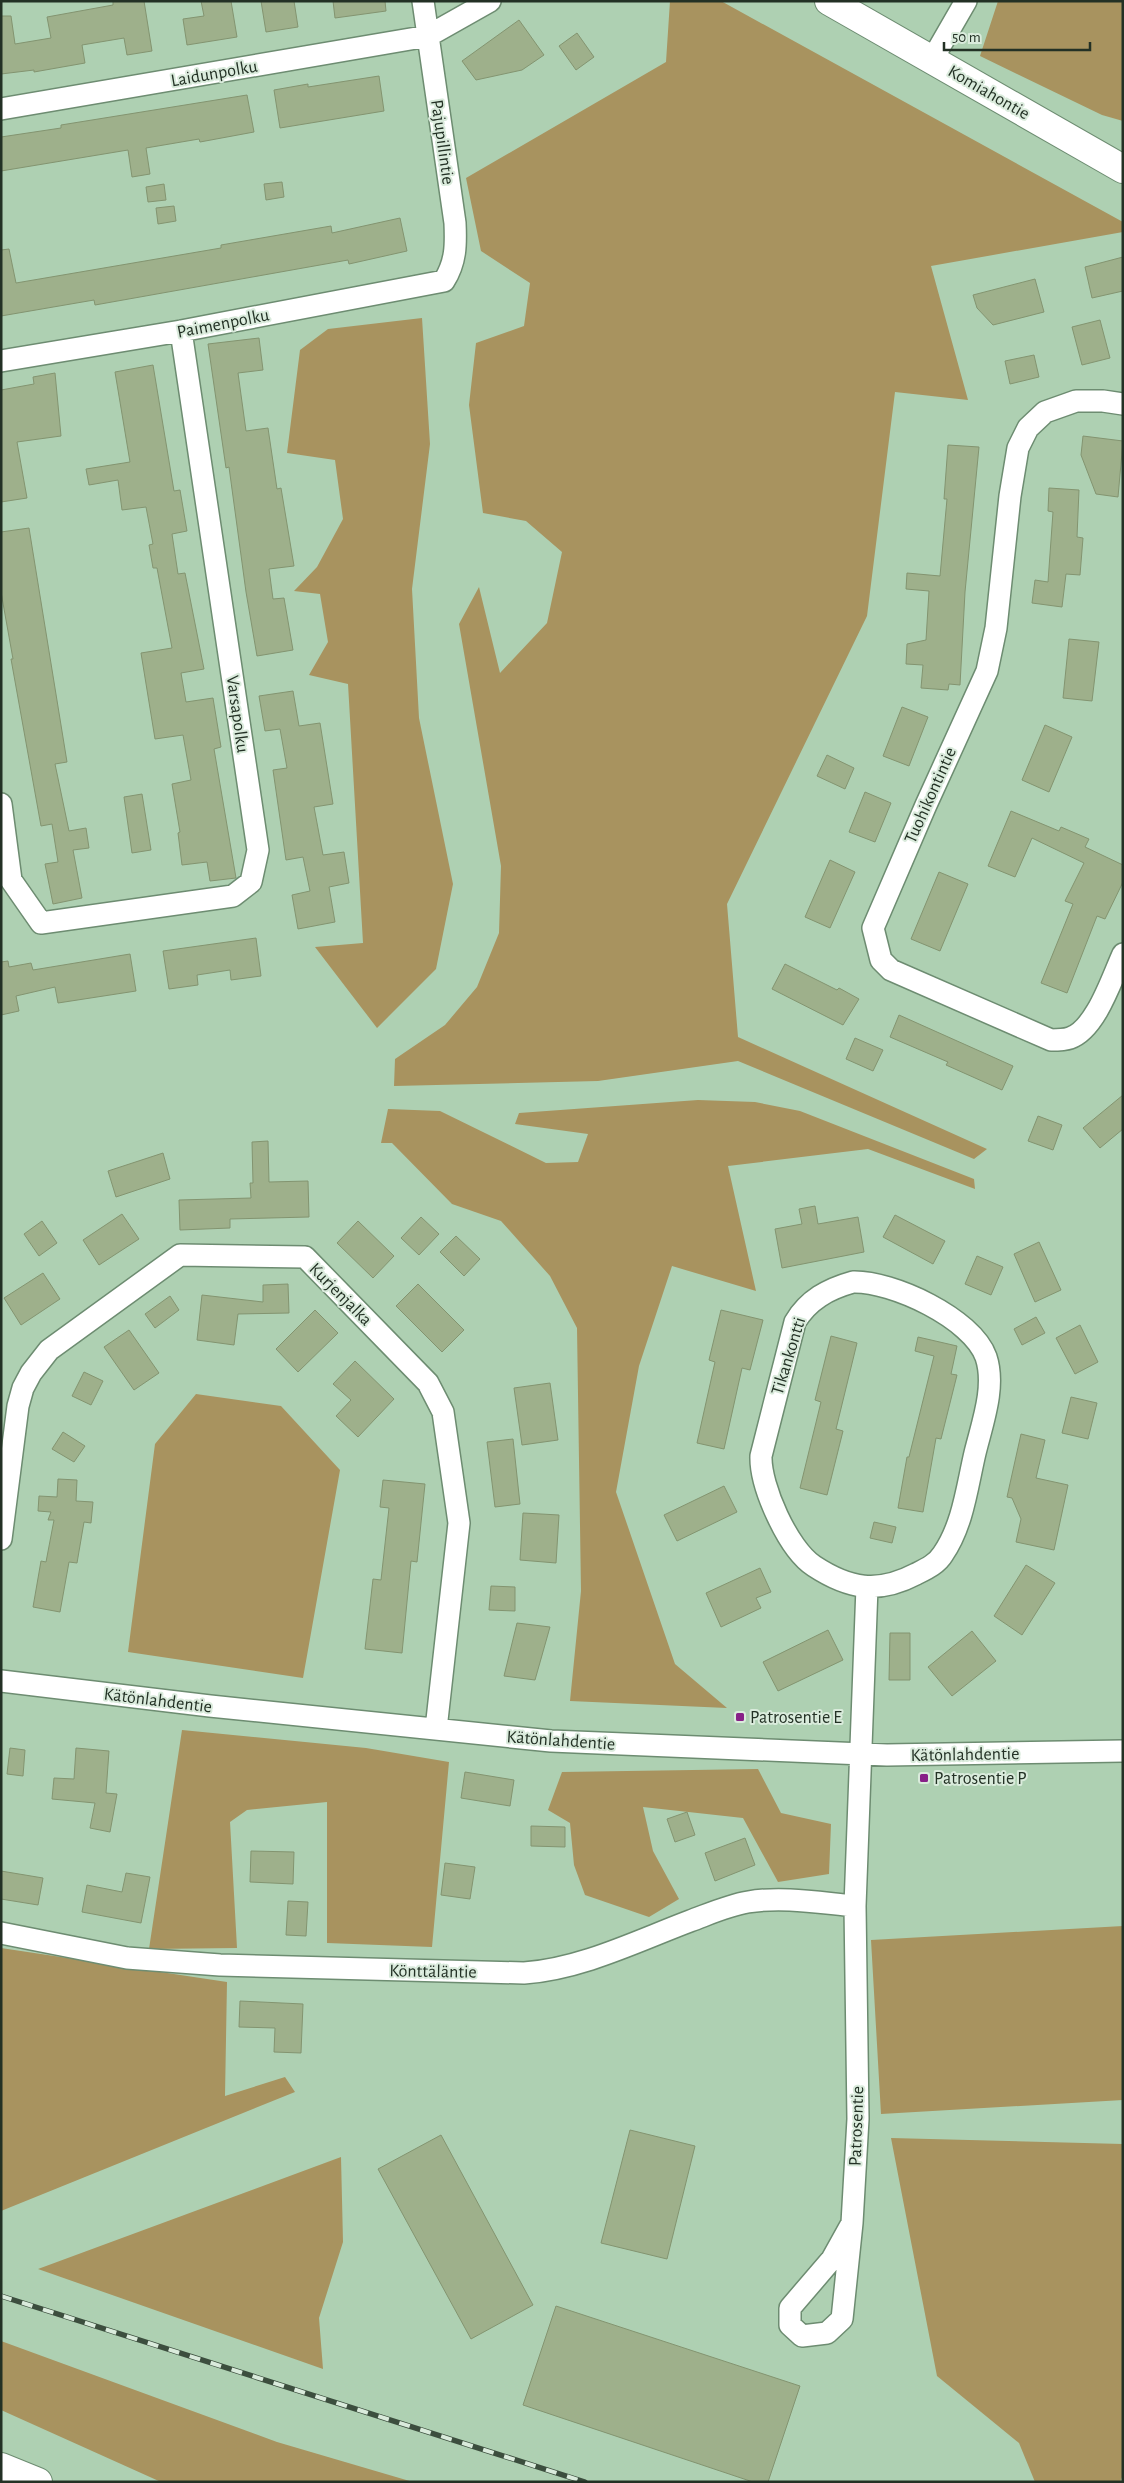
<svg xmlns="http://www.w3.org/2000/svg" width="1124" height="2483" viewBox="0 0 1124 2483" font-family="'Alegreya Sans',sans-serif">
<rect width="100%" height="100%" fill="#aed0b2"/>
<path fill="#a8935f" d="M 670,1 L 721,1 L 1123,222 L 1123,232 L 931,266 L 968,400 L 895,392 L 867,616 L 727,904 L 738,1037 L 987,1149 L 974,1159 L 738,1061 L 598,1081 L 394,1086 L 395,1059 L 445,1025 L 477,987 L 499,933 L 501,866 L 459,624 L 479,587 L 500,673 L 547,623 L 562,552 L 526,521 L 483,513 L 469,405 L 476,343 L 524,326 L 530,283 L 481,251 L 466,178 L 666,62 Z
M 998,1 L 1123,1 L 1123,121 L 1102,115 L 980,56 Z
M 422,318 L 430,444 L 412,589 L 419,718 L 453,884 L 436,969 L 377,1028 L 315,947 L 363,943 L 348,684 L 309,675 L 328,642 L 320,594 L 294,591 L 317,567 L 343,519 L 335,460 L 287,453 L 300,350 L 328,329 Z
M 698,1100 L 755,1102 L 800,1111 L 974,1179 L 975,1189 L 868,1149 L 728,1166 L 756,1291 L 672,1266 L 639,1366 L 616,1492 L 675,1664 L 727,1708 L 570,1701 L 581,1591 L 577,1328 L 550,1276 L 501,1221 L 452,1204 L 392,1143 L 381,1143 L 388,1109 L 440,1111 L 546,1163 L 578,1162 L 588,1134 L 515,1124 L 519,1113 Z
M 196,1394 L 281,1406 L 340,1470 L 303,1678 L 128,1652 L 155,1444 Z
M 182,1730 L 366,1748 L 449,1762 L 432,1947 L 327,1943 L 327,1802 L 247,1810 L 230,1822 L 237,1948 L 149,1949 Z
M 758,1769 L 781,1813 L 831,1824 L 829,1874 L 778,1882 L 743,1818 L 643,1807 L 653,1851 L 679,1899 L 649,1917 L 585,1895 L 574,1865 L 570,1823 L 548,1810 L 562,1772 Z
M 1123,1926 L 1123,2100 L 881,2114 L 871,1940 Z
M 1,1948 L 227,1982 L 225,2096 L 285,2077 L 295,2092 L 1,2211 Z
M 891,2138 L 1123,2144 L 1123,2475 L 1120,2482 L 1035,2482 L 1019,2443 L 937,2376 Z
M 341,2157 L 343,2242 L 319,2318 L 323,2369 L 38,2269 Z
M 1,2341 L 277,2442 L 413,2482 L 161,2482 L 1,2410 Z"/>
<path fill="#9eb08b" stroke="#839470" d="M 113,1 L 144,1 L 152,51 L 127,55 L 124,38 L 82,45 L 85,63 L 34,72 L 34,70 L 1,74 L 1,16 L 11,16 L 15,44 L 51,38 L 47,17 L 113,5 Z
M 201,1 L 231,1 L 237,37 L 187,45 L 183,19 L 204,16 Z
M 261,1 L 294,1 L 298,27 L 266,32 Z
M 333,1 L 385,1 L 386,11 L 335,18 Z
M 519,20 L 544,55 L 522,70 L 476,80 L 462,61 Z
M 577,33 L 594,57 L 576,70 L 559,46 Z
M 379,76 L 384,111 L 280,128 L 274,90 L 308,84 L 308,87 Z
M 247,95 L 254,132 L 200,142 L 199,139 L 146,148 L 150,174 L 132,177 L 128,150 L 1,171 L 1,137 L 61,128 L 61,125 Z
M 282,182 L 284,197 L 266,200 L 264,184 Z
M 164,184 L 166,200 L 148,202 L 146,187 Z
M 174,206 L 176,221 L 158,224 L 156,208 Z
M 400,218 L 407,251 L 349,264 L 348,260 L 95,305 L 94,300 L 1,316 L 1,250 L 9,249 L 16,283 L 221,248 L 221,245 L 331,226 L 332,233 Z
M 1123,257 L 1123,291 L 1092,298 L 1085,267 Z
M 1035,279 L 1044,312 L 993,325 L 977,308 L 973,295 Z
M 1100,320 L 1110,358 L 1082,365 L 1072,327 Z
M 259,338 L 263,370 L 238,373 L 246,431 L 268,428 L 277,489 L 281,488 L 294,566 L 269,569 L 273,599 L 284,598 L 293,650 L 257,656 L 246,592 L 229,467 L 226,468 L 208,344 Z
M 1034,355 L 1039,377 L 1010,384 L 1005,361 Z
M 153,365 L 174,491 L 180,490 L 187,531 L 172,534 L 178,574 L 185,573 L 204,669 L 181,673 L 186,702 L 213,698 L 221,747 L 214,749 L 236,878 L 210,881 L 207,862 L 182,865 L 178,833 L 180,832 L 172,784 L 191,780 L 183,735 L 155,739 L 141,653 L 172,648 L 157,568 L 153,568 L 149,545 L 153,544 L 146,507 L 122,510 L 118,480 L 89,485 L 86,469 L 130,462 L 115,372 Z
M 55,373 L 61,436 L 17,442 L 27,498 L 1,502 L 1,390 L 34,384 L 33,377 Z
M 1083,436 L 1123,441 L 1118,497 L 1096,494 L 1081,455 Z
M 948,445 L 979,447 L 965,592 L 960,685 L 949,684 L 948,690 L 921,688 L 923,665 L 906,664 L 907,644 L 926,640 L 929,591 L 906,589 L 907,573 L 940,576 L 947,499 L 944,499 Z
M 1049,488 L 1079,490 L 1077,537 L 1083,538 L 1080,575 L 1066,574 L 1062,607 L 1032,603 L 1035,580 L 1048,582 L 1053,512 L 1048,511 Z
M 29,528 L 67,762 L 55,764 L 69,831 L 86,828 L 89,848 L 73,850 L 82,898 L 53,904 L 45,864 L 58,862 L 52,824 L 41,826 L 11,659 L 13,659 L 1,592 L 1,532 Z
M 1069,639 L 1099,642 L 1092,701 L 1063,698 Z
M 293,691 L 299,726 L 320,723 L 333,804 L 314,807 L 323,855 L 344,852 L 349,883 L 329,887 L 335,922 L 298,929 L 292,895 L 310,891 L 303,857 L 286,860 L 273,770 L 287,768 L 280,729 L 265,731 L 259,696 Z
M 902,707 L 928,717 L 909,766 L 883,756 Z
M 1045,725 L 1072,737 L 1049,792 L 1022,780 Z
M 827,755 L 854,768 L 845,789 L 817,776 Z
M 865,792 L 891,803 L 875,842 L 849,832 Z
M 142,794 L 151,850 L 132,853 L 124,797 Z
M 1011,811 L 1059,831 L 1061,827 L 1089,839 L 1085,847 L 1123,865 L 1123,882 L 1105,919 L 1097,916 L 1067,993 L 1041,983 L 1073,904 L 1065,901 L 1084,863 L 1032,838 L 1015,877 L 988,866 Z
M 830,860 L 855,872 L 830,928 L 805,917 Z
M 939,872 L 968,884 L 940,951 L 911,939 Z
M 256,938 L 261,976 L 231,980 L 230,970 L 197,975 L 198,985 L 169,989 L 163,951 Z
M 130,954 L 136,991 L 58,1003 L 55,987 L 16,996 L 19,1011 L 1,1015 L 1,962 L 8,961 L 9,967 L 31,963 L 33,970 Z
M 785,964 L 837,990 L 839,988 L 859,999 L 843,1025 L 772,989 Z
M 899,1015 L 1013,1066 L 1002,1090 L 946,1065 L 948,1062 L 890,1037 Z
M 855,1038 L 883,1050 L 873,1071 L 846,1059 Z
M 1123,1095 L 1123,1129 L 1100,1148 L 1083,1128 Z
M 1038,1116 L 1062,1125 L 1053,1150 L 1028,1141 Z
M 268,1141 L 269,1182 L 308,1181 L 309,1217 L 230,1219 L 230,1228 L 180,1230 L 179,1200 L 251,1198 L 250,1183 L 253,1183 L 252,1142 Z
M 163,1153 L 170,1179 L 116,1197 L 108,1171 Z
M 815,1206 L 818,1224 L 858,1217 L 864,1252 L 782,1268 L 775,1229 L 802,1224 L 799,1209 Z
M 122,1214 L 139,1239 L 99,1265 L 83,1240 Z
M 895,1215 L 945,1241 L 933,1264 L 883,1237 Z
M 421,1217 L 439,1234 L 419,1255 L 401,1238 Z
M 42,1221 L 57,1243 L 39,1256 L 24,1234 Z
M 358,1221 L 394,1256 L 373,1278 L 337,1243 Z
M 456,1236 L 480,1259 L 464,1276 L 440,1252 Z
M 1039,1242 L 1061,1290 L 1035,1302 L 1014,1254 Z
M 977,1256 L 1003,1267 L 991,1295 L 965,1284 Z
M 43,1273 L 60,1299 L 21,1325 L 4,1298 Z
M 288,1284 L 289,1313 L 238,1314 L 234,1345 L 197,1340 L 202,1295 L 263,1302 L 263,1285 Z
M 418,1284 L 464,1330 L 442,1352 L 396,1306 Z
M 170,1296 L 179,1310 L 155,1328 L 145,1314 Z
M 315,1310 L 338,1333 L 298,1372 L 276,1349 Z
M 721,1310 L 763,1320 L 750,1370 L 742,1368 L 724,1449 L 697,1443 L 715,1362 L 709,1360 Z
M 1036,1317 L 1045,1333 L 1022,1345 L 1014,1329 Z
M 1080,1325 L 1098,1362 L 1075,1374 L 1056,1338 Z
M 129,1330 L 159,1373 L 134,1390 L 104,1347 Z
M 831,1336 L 857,1343 L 836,1429 L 843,1431 L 827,1495 L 800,1488 L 821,1402 L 815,1400 Z
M 918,1337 L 957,1346 L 951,1374 L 957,1375 L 941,1439 L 936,1438 L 923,1512 L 898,1508 L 907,1457 L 909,1457 L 934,1356 L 915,1351 Z
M 355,1361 L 394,1399 L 358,1437 L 336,1416 L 351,1400 L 333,1384 Z
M 84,1372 L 103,1381 L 91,1405 L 72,1396 Z
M 550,1383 L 558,1440 L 522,1445 L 514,1388 Z
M 1071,1397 L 1097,1403 L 1088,1439 L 1062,1433 Z
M 63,1432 L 85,1446 L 74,1462 L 52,1449 Z
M 1021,1434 L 1045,1440 L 1036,1478 L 1068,1485 L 1054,1550 L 1016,1542 L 1021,1519 L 1012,1498 L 1007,1497 Z
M 513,1439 L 520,1504 L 495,1507 L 487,1442 Z
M 58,1479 L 77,1480 L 76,1501 L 93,1502 L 91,1523 L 84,1522 L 77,1563 L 69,1562 L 60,1612 L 33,1607 L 41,1561 L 46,1562 L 54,1520 L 48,1520 L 51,1512 L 38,1511 L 39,1496 L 57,1497 Z
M 383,1480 L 425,1484 L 417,1562 L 411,1561 L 402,1653 L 365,1649 L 373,1579 L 381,1580 L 389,1508 L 380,1507 Z
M 724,1486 L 737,1512 L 677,1541 L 664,1515 Z
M 523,1513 L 559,1515 L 556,1563 L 520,1560 Z
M 874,1522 L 896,1527 L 892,1543 L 870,1538 Z
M 1026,1565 L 1055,1583 L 1022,1635 L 994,1616 Z
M 760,1568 L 771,1592 L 756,1598 L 761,1608 L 721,1627 L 706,1593 Z
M 491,1586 L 515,1587 L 515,1611 L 489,1610 Z
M 517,1623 L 550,1627 L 535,1680 L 504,1676 Z
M 828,1630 L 843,1660 L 778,1691 L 763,1662 Z
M 972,1631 L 996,1661 L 952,1696 L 928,1667 Z
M 890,1633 L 910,1633 L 910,1680 L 889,1680 Z
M 10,1748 L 25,1750 L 23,1776 L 7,1774 Z
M 76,1748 L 109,1751 L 106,1793 L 117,1794 L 110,1832 L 90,1828 L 95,1803 L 52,1799 L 54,1778 L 74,1779 Z
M 465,1772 L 514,1780 L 510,1806 L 461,1798 Z
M 687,1812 L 695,1835 L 675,1842 L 667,1819 Z
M 531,1826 L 565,1827 L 565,1847 L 531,1846 Z
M 745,1838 L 755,1865 L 715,1881 L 705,1853 Z
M 251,1851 L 294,1852 L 293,1884 L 250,1882 Z
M 445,1863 L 475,1867 L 470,1899 L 441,1895 Z
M 1,1871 L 43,1878 L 38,1905 L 1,1899 Z
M 126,1873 L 150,1877 L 141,1923 L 82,1912 L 87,1885 L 122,1892 Z
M 288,1901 L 308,1902 L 306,1936 L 286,1935 Z
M 240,2001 L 303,2004 L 301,2053 L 274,2052 L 275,2028 L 239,2027 Z
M 630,2130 L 695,2146 L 667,2259 L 601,2243 Z
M 441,2135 L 533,2305 L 471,2339 L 378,2169 Z
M 556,2306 L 800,2386 L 768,2482 L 753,2482 L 523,2405 Z"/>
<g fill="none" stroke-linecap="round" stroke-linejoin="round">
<g stroke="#6d8c71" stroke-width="24">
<path id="street" d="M 932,60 L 966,1
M 1,109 L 428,36 L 490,1
M 1,361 L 181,331 L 444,281 C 456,262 456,245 455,223 L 423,1
M 1123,404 L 1103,401 L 1076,401 L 1045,412 L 1028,428 L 1018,448 L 1010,496 L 996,628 L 987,671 L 926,805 L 873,928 L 881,960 L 891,970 L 1051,1040 C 1056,1040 1064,1040 1070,1038 C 1096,1029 1112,978 1123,954
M 1,804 L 11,880 L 41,923 L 233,896 L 251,882 L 258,850 L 181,331
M 853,1282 C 892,1281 972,1318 986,1357 C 996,1387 982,1424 975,1453 C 967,1487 963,1525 943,1554 C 937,1564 926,1569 916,1574 C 878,1594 849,1589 814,1566 C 788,1549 760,1486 761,1456 L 795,1322 C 808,1300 828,1289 853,1282 Z
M 1,1539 L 18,1406 L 23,1388 L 31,1373 L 49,1350 L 180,1255 L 305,1257 L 428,1383 L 443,1412 L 459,1523 L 436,1729
M 1,1681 L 210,1706 L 551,1741 L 887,1755 L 1123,1751
M 1,1933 L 127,1958 L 220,1965 L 524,1973 C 581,1969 637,1941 690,1921 C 709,1914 729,1905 748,1902 C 783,1896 821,1903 855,1906
M 852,2223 L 842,2319 L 827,2333 L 802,2336 L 790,2325 L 790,2308 L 832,2259 L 852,2223 L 858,2119 L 855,1906 L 867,1587"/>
</g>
<g stroke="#6d8c71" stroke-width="30">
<path id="secondary" d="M 829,1 L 1123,169"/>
</g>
<g stroke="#6d8c71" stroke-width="30">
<path id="highway" d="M 1,2467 L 38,2482"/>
</g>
<use href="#street" stroke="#fff" stroke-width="21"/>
<use href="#secondary" stroke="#fff" stroke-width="28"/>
<use href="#highway" stroke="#fff" stroke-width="28"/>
<g stroke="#3c4e3e" stroke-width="5.5">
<path id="rail" d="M 1,2296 L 585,2482"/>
</g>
<use href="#rail" stroke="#daebdc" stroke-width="4" stroke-dasharray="11" stroke-linecap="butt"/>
</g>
<g fill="#872087" stroke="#daebdc" stroke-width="2">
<rect x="735" y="1712" width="10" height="10" rx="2.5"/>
<rect x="919" y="1773" width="10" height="10" rx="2.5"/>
</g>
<g text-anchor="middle" stroke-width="4" stroke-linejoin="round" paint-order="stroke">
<g font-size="18" fill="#233125" stroke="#daebdc">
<text transform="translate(214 73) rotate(-10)" y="6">Laidunpolku</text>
<text transform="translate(989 92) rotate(30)" y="6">Komiahontie</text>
<text transform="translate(443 142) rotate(82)" y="6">Pajupillintie</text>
<text transform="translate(223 323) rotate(-11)" y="6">Paimenpolku</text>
<text transform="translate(238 714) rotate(82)" y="6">Varsapolku</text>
<text transform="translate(930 795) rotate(-66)" y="6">Tuohikontintie</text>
<text transform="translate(341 1294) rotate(45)" y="6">Kurjenjalka</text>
<text transform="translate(788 1356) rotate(-73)" y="6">Tikankontti</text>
<text transform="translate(158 1700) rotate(7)" y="6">Kätönlahdentie</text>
<text transform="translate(561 1740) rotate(4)" y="6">Kätönlahdentie</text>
<text transform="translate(965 1754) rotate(-1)" y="6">Kätönlahdentie</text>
<text transform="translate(433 1971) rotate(1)" y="6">Könttäläntie</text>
<text transform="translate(856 2126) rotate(-88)" y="6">Patrosentie</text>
</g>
<g font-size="18" fill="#233125" stroke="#daebdc" text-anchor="start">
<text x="750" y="1723">Patrosentie E</text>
<text x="934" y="1784">Patrosentie P</text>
</g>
</g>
<rect width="1124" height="2483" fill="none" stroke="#233125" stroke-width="5"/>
<path d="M944 42v8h146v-8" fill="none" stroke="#233125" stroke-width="2.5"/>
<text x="952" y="42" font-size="15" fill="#233125" stroke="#daebdc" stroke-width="4" paint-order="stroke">50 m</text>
</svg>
